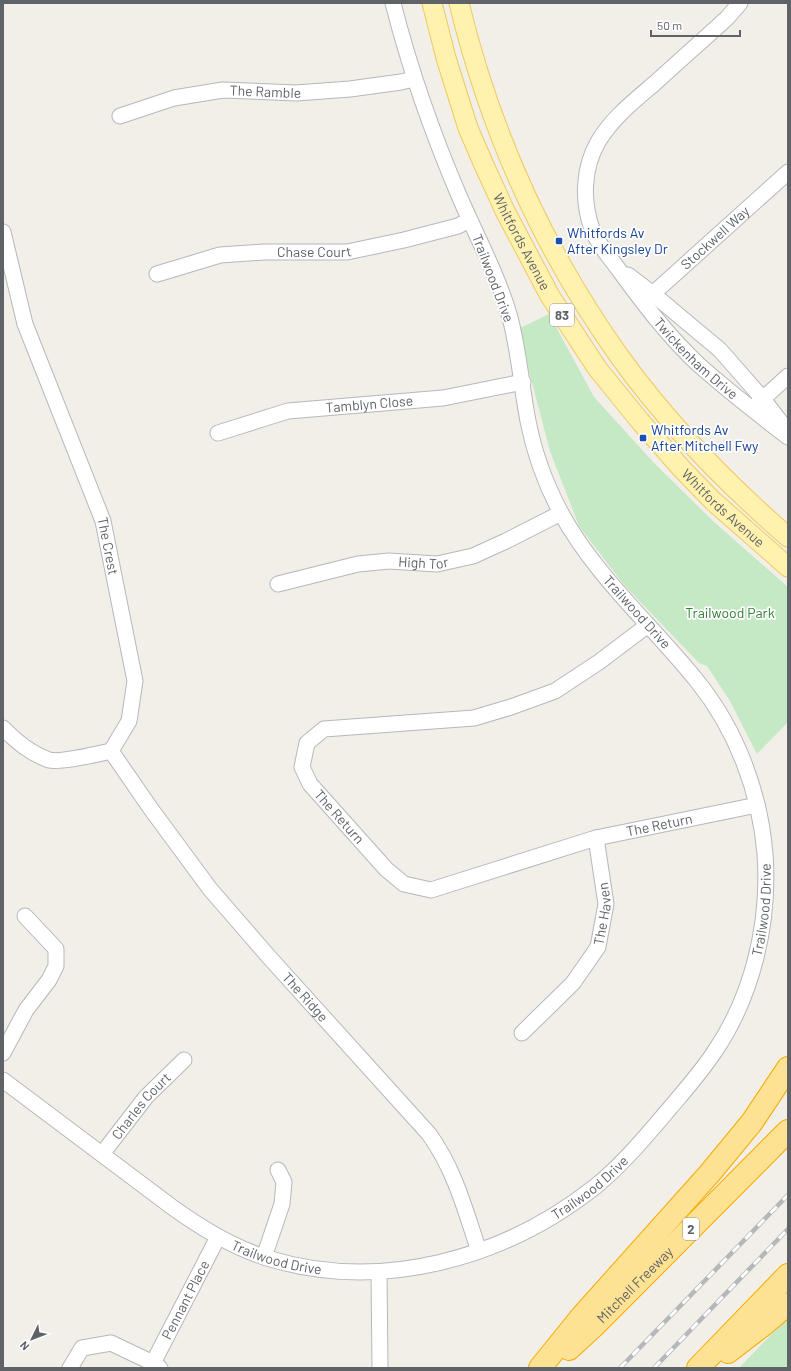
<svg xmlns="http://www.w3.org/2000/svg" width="791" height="1371" viewBox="0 0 791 1371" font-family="Barlow,sans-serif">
<rect width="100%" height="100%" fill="#f1efe8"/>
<path fill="#c5e8c5" d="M 549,314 L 594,397 L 655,464 L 714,522 L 788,587 L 788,722 L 757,754 L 730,701 L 707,666 L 699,663 L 624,585 L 579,526 L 550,451 L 518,329 Z
M 788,1317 L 788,1368 L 739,1368 Z"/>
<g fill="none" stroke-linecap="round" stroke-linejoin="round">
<g stroke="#b5b8bc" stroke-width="17">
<g id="minor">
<path id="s1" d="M 740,3 L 727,18 C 703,40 679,61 655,83 C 634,101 612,118 598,142 C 583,168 582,201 592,229 C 598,245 609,256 619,270 C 643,303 668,336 699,365 C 727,390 758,414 788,437"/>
<path id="s2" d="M 120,116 L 174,98 L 223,90 L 296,93 L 350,89 L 401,82 L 414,79"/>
<path id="s3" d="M 3,232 L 25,324 L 103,521 L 135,681 L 129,721 L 111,751 C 98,754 61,763 49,760 C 30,753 17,742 3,728"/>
<path id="s4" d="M 157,274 L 220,255 L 264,252 L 347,252 L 404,240 L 458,226 L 469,220"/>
<path d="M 628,275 L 653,294 L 720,350 L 763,399 L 786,429"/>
<path id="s5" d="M 646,300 L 788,172"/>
<path d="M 757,404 L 788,376"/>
<path id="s6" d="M 218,433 L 288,411 L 443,398 L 523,382"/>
<path id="s7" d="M 278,584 L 358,564 L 389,561 L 437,564 L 473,556 L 506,541 L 561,513"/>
<path id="s8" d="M 648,625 L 599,662 L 555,691 L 511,707 L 474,718 L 324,729 L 307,743 L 302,767 L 310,784 L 386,869 L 404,884 L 431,890 L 596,838 L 757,805"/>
<path id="s9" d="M 111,751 L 151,809 L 210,889 L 269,957 L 429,1134 C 455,1170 465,1210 479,1251"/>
<path id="s10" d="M 522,1033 L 573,983 L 598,947 L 606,904 L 596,838"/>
<path d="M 3,1053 L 26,1010 L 49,980 L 56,966 L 56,949 L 25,916"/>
<path id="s11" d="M 3,1080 L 172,1207 C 201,1228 232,1247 267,1258 C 381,1293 504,1259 596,1186 C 624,1163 647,1135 670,1108 C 686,1089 702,1071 715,1051 C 753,995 770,922 765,854 C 760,792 736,729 697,681 C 652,625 596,577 561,513 C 546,485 534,452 528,421 C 521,385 519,349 509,314 C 497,274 477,237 460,198 C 433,135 410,70 393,3"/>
<path id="s12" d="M 102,1154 L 146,1097 L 184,1060"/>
<path d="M 264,1257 L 282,1204 L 284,1182 L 278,1170"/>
<path d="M 379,1272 L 380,1368"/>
<path id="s13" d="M 153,1363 L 218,1237"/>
<path d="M 70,1368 L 82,1348 L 111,1343 L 153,1363 L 160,1368"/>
</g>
</g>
<g stroke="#f2c960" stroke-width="21">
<g id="major">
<path id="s14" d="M 432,3 L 446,58 L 468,128 L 484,165 L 505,211 L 550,296 L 580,342 L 597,368 L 640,421 L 681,468 L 713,501 L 788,567"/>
<path d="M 459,3 C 490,131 545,253 622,360 C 670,426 727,484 788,537"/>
</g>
</g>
<g stroke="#f9ab00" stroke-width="24">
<g id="highway">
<path id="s15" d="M 569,1349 L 594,1326 L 788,1131"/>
<path d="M 728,1352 L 763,1325 L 788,1304"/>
<path d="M 540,1368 L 582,1316 L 710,1173 L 752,1122 L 788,1068"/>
<path d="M 698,1368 L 788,1275"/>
</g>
</g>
<use href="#minor" stroke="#fff" stroke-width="15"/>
<use href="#major" stroke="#fff2af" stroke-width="19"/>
<use href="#highway" stroke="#fde293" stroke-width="22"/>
<g stroke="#b6b7b8" stroke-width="4.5">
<path id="rail" d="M 620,1368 L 788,1195
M 654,1368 L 788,1229"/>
</g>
<use href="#rail" stroke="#fff" stroke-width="3" stroke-dasharray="9" stroke-linecap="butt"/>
</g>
<g fill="#1a4fb4" stroke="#fff" stroke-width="1.5">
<rect x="555" y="237" width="8" height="8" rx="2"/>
<rect x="639" y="434" width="8" height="8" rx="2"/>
</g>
<g text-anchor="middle" stroke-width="3.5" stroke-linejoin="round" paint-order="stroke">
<g fill="#fff" stroke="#8f9295" stroke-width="1">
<rect x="550" y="304" width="24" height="22" rx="3"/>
<rect x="683" y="1218" width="16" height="22" rx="3"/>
</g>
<g font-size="13" font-weight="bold" fill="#5f6368">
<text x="562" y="320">83</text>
<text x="691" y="1234">2</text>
</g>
<g font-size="14" fill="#5f6368" stroke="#fff">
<text dy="5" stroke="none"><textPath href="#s2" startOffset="149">The Ramble</textPath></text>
<text dy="5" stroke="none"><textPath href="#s5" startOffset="93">Stockwell Way</textPath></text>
<text dy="5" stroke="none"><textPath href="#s14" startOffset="256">Whitfords Avenue</textPath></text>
<text dy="5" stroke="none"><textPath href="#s4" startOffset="160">Chase Court</textPath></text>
<text transform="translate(493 278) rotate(69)" y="5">Trailwood Drive</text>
<text dy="5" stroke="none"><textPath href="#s1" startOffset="456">Twickenham Drive</textPath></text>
<text dy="5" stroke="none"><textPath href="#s6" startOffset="155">Tamblyn Close</textPath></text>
<text dy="5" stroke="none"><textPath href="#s14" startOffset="592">Whitfords Avenue</textPath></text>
<text dy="5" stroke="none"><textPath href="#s3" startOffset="332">The Crest</textPath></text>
<text dy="5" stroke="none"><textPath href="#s7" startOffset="148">High Tor</textPath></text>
<text transform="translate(637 612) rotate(48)" y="5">Trailwood Drive</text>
<text dy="5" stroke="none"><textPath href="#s8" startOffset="459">The Return</textPath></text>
<text dy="5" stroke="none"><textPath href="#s8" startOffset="818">The Return</textPath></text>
<text dy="5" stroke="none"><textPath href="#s11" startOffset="1001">Trailwood Drive</textPath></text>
<text dy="5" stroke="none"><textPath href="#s10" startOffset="149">The Haven</textPath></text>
<text dy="5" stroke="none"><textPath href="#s9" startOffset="314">The Ridge</textPath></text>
<text dy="5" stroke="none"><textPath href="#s12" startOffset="62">Charles Court</textPath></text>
<text dy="5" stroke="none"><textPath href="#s11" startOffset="664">Trailwood Drive</textPath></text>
<text dy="5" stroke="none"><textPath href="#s11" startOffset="329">Trailwood Drive</textPath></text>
<text dy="5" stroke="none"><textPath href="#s15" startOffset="92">Mitchell Freeway</textPath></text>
<text dy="5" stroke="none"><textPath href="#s13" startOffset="71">Pennant Place</textPath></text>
</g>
<g font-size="14" fill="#164399" stroke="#fff" text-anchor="start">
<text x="567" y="238">Whitfords Av<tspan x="567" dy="16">After Kingsley Dr</tspan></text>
<text x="651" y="435">Whitfords Av<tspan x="651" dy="16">After Mitchell Fwy</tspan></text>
</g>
<g font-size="14" fill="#348238" stroke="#fff">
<text x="730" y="618">Trailwood Park</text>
</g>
</g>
<rect width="791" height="1371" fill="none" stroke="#5f6368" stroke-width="8"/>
<g transform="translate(32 1339) rotate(227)" stroke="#ffffff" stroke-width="3" paint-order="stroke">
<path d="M0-3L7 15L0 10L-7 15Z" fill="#5f6368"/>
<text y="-6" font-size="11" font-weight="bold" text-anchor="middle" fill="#5f6368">N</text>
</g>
<path d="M651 30v6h89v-6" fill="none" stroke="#5f6368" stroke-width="2"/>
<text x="657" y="30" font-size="12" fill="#5f6368" stroke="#ffffff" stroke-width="3" paint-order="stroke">50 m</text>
</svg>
